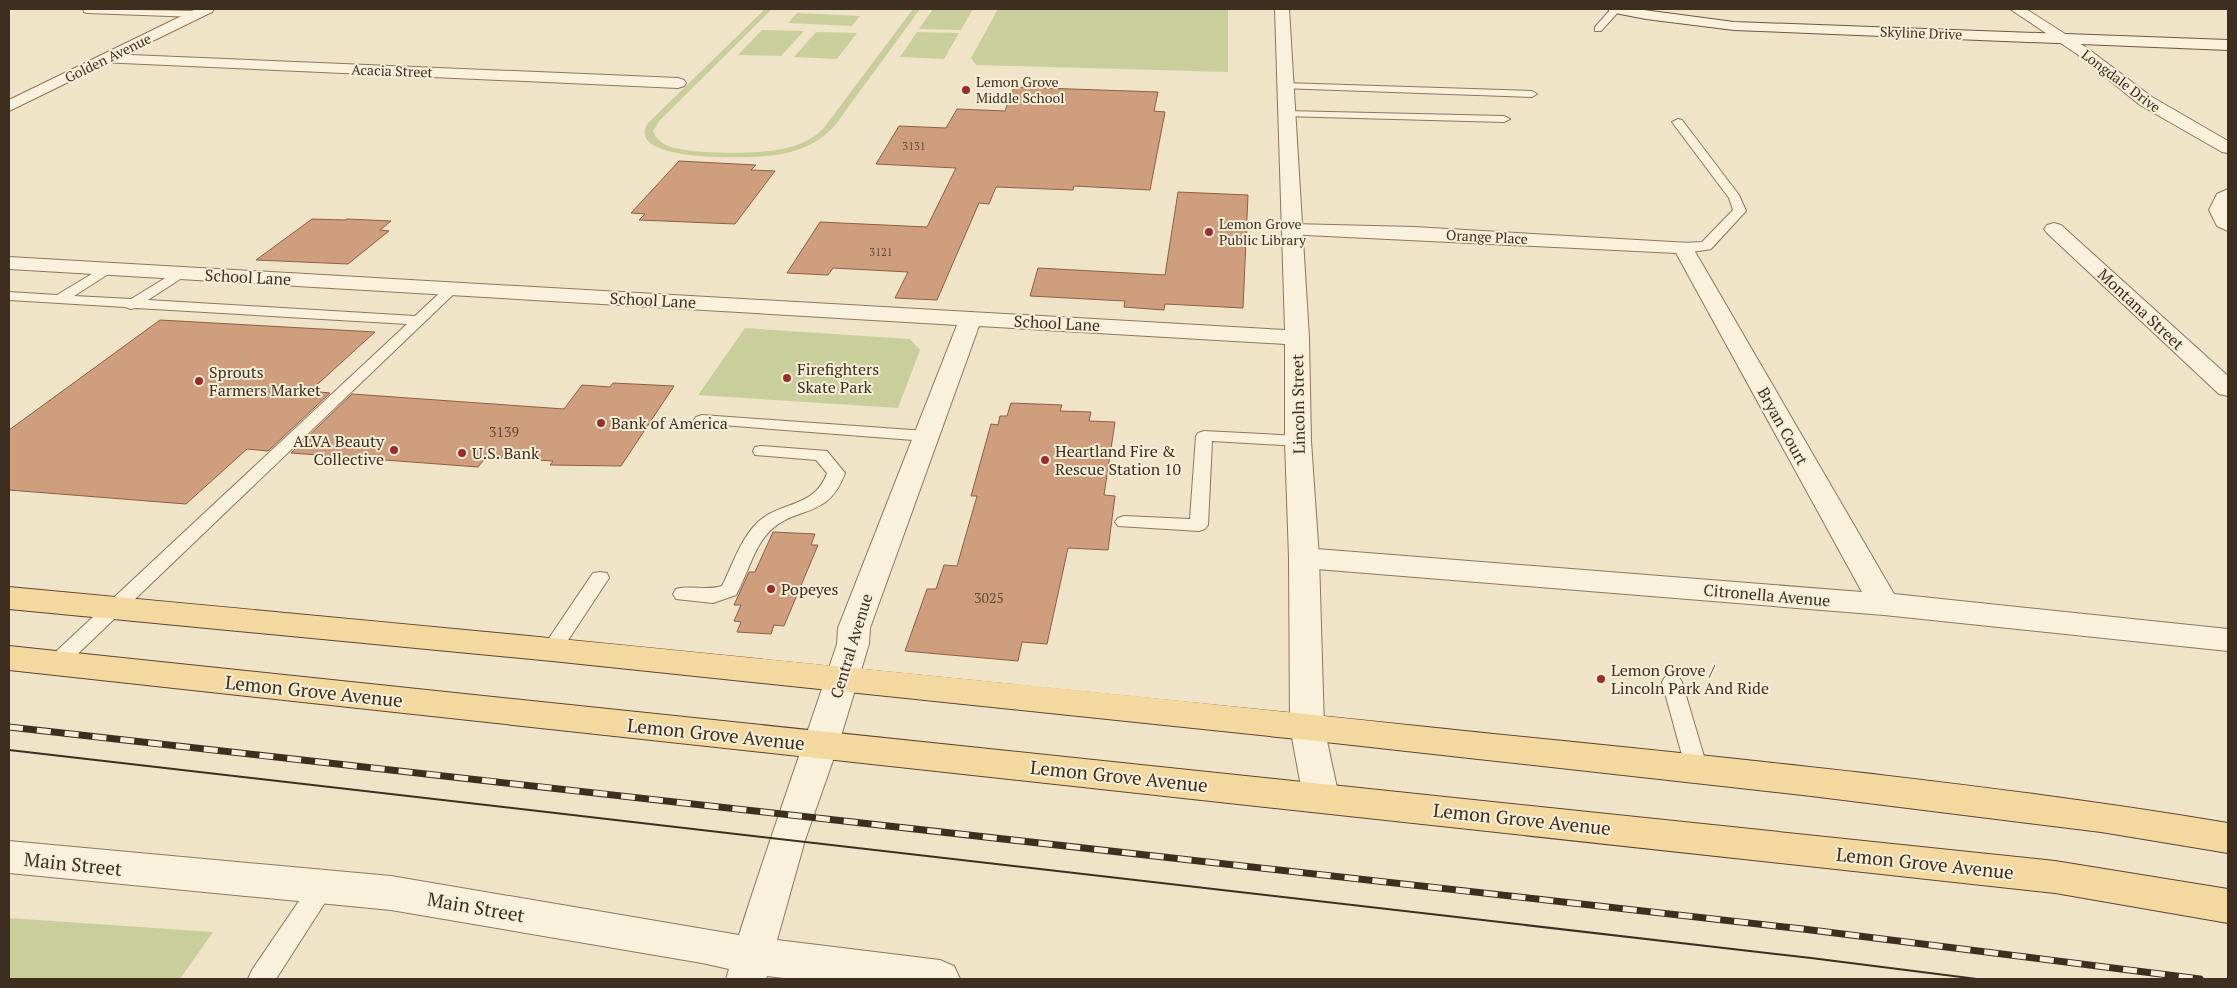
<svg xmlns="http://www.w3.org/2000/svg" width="2237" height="988" viewBox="0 0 2237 988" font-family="'PT Serif',serif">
<rect width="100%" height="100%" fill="#f0e4c8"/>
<path fill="#c9cf9b" d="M 765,9 L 772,9 L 660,120 L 653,131 C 656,138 660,142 666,145 C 687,155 759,154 782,149 C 797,146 812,140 823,129 L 913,9 L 920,9 L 836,124 C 822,141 803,150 781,154 C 762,159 621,164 648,123 Z
M 933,9 L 973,9 L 961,30 L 919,29 Z
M 998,9 L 1228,9 L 1228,72 L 976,65 L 971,58 Z
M 797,13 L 860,16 L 852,26 L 788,23 Z
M 762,30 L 804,31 L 781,56 L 738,55 Z
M 816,32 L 857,33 L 837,59 L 794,57 Z
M 917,32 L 959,33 L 944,59 L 900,57 Z
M 745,328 L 910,339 L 920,350 L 898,408 L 698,395 Z
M 9,918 L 213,932 L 180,979 L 9,979 Z"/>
<path fill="#cf9f7d" stroke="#8d5f41" d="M 1014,87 L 1158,92 L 1154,111 L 1165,112 L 1150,190 L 1074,186 L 1073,190 L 996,187 L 989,204 L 979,203 L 937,300 L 895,298 L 908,272 L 833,268 L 828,275 L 787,273 L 820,222 L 927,227 L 956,168 L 876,164 L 899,126 L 946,128 L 957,109 L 1005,111 Z
M 679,161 L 756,165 L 751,170 L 775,171 L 735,224 L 639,220 L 645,214 L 631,213 Z
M 1178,192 L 1248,195 L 1243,308 L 1165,304 L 1164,310 L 1124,307 L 1125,301 L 1030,296 L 1038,268 L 1165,275 Z
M 312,219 L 345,220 L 347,219 L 391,221 L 380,230 L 389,231 L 348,264 L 256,260 Z
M 160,320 L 375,332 L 310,391 L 330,393 L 268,451 L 247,449 L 186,504 L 9,490 L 9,430 Z
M 613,383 L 674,386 L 621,466 L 550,465 L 553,461 L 486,457 L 478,467 L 291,453 L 352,394 L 564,409 L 582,385 L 610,387 Z
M 1011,403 L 1062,405 L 1060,411 L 1091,412 L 1089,421 L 1115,422 L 1104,495 L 1115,496 L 1108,550 L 1068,548 L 1047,644 L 1022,642 L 1018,661 L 905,651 L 927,589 L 936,589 L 944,565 L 957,566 L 977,496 L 971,496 L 991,424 L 998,425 L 1000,416 L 1007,416 Z
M 773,532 L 815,534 L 811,545 L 818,545 L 784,626 L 774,625 L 771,634 L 737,632 L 741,622 L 734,621 L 741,605 L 734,605 L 749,572 L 755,572 Z"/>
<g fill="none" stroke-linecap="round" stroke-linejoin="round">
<g stroke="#8d765c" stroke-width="2">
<path id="service" d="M 83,9 L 197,11 L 202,14 L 197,17 L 87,13 L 84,12 Z
M 1611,9 L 1621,9 L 1601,31 L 1595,31 L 1595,27 Z
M 1284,83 L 1532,91 L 1537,94 L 1532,97 L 1280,88 L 1280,84 Z
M 1286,111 L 1504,116 L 1510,119 L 1504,122 L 1282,116 L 1281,114 Z
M 1678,119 L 1682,120 L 1739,195 L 1746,211 L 1711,249 C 1701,251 1683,254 1676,247 L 1683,243 L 1702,242 L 1733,210 L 1729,198 L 1672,122 Z
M 108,264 L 115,268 L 113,271 L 74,296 L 131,299 L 180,269 L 187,273 L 185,276 L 148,300 L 415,316 L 447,286 L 452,285 L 459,289 L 63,668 L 56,671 L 49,668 L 46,663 L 49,658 L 407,324 L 136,308 L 131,309 L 125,307 L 9,300 L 9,292 L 57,295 Z
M 702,415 L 926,431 L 932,433 L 934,436 L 932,439 L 926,441 L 696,423 L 694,420 L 696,417 Z
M 1204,431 L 1298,436 L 1304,437 L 1306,441 L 1304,445 L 1298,446 L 1212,441 L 1208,525 L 1205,529 L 1199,531 L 1118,526 L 1115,522 L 1118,518 L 1124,516 L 1190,519 L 1196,436 L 1198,433 Z
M 761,446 L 827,451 L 845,473 C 828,521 795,504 768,533 C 753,549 747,576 736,595 L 713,603 L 676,599 L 673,594 L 676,589 C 691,585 706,591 722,586 C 732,566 740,541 755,525 C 778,500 814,510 827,473 L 816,460 L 755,455 L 753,451 L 755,447 Z
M 600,572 L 607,573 L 609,578 L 559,654 L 552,656 L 545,654 L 542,649 L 545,644 L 593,573 Z
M 1672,674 L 1679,677 L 1682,682 L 1708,770 L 1705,776 L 1697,779 L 1689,776 L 1686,770 L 1662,682 L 1665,677 Z
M 323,876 L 332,879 L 335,887 L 276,979 L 248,979 L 252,970 L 314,879 Z"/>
</g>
<g stroke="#8d765c" stroke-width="2">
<path id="minor" d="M 2010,9 L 2026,9 L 2087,48 L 2152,97 L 2228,141 L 2228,153 L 2222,152 L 2140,105 L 2077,54 Z
M 106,54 L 678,78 L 684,80 L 686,83 L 684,86 L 678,88 L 100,62 L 98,59 L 100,56 Z
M 2228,189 L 2228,231 L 2217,226 L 2209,210 L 2217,194 Z
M 2054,223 L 2061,225 L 2228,376 L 2228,396 L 2219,394 L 2047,233 L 2044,229 L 2047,225 Z
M 1292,224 L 1414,227 L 1690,243 L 1894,594 L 2228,629 L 2228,651 L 1884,615 L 1304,568 L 1294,565 L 1289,558 L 1294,551 L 1304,548 L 1862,592 L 1676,253 L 1285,234 L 1282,230 L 1285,226 Z"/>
</g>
<g stroke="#8d765c" stroke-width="2">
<path id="tertiary" d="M 196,9 L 214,9 L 212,12 L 9,111 L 9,100 Z
M 1275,9 L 1289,9 L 1309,338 L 1311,441 L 1319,558 L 1324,727 L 1339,797 L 1334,807 L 1321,812 L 1308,807 L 1303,797 L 1290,727 L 1289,558 L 1285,441 L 1285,344 L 979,326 L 870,628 L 869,644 L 838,746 L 805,840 L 777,940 L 940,960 L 954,966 L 960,979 L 792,979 L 767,976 L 766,979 L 726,979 L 729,969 L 702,963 L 391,910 L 9,873 L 9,841 L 391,876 L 739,935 C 770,837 805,741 837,644 L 838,628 L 957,325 L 9,269 L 9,257 L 1285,330 Z"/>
</g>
<g stroke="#6f573f" stroke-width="2">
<path id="secondary" d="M 1608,9 L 1636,9 L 1734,22 L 2228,40 L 2228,50 L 1734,30 L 1646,19 L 1610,12 Z"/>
</g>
<g stroke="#5b4430" stroke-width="2">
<path id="primary" d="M 9,587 C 482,631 954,676 1427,727 C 1694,755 1963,779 2228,823 L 2228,853 L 2101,832 L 1811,796 L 1307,740 L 552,661 L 9,609 Z
M 9,646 L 2055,861 L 2228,889 L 2228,923 L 2055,893 L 9,670 Z"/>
</g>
<use href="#service" fill="#faf1dc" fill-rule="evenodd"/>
<use href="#minor" fill="#faf1dc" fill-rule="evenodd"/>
<use href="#tertiary" fill="#faf1dc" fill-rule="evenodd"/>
<use href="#secondary" fill="#faf1dc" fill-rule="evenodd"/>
<use href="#primary" fill="#f3d9a0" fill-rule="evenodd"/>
<path stroke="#3d2e20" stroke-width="2" d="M 9,750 L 1811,958 L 1977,979"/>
<g stroke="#3d2e20" stroke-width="7">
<path id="rail" d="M 9,727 L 1803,929 L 2200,979"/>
</g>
<use href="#rail" stroke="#f7eed8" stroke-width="5" stroke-dasharray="14" stroke-linecap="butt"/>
</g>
<g fill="#9e2a2b" stroke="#f7eed8" stroke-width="2">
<circle cx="966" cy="90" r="5"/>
<circle cx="1209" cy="232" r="5"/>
<circle cx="787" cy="378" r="5"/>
<circle cx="199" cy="381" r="5"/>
<circle cx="601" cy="423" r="5"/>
<circle cx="394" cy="450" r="5"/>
<circle cx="462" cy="453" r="5"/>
<circle cx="1045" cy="460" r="5"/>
<circle cx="771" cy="589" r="5"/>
<circle cx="1601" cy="679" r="5"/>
</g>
<g text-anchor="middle" stroke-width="4" stroke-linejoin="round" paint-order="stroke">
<g font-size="11" fill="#624a37">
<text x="914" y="150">3131</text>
<text x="881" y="256">3121</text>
</g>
<g font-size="14" fill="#3d2e20" stroke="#f7eed8">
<text transform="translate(1921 33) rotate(2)" y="5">Skyline Drive</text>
<text transform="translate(108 58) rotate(-26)" y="5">Golden Avenue</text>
<text transform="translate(392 71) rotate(2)" y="5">Acacia Street</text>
<text transform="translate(2121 81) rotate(37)" y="5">Longdale Drive</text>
<text transform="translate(1487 237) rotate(3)" y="5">Orange Place</text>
</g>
<g font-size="14" fill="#3d2e20" stroke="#f7eed8" text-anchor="start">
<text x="976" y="87">Lemon Grove<tspan x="976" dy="16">Middle School</tspan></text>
<text x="1219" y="229">Lemon Grove<tspan x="1219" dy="16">Public Library</tspan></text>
</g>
<g font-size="14" fill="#624a37">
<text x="504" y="437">3139</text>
<text x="989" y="603">3025</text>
</g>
<g font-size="16" fill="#3d2e20" stroke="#f7eed8">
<text transform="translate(248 277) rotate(3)" y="6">School Lane</text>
<text transform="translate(653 300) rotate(3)" y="6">School Lane</text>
<text transform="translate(2141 309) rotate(43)" y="6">Montana Street</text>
<text transform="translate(1057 323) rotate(3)" y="6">School Lane</text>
<text transform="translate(1298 404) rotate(-91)" y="6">Lincoln Street</text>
<text transform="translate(1783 426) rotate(61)" y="6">Bryan Court</text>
<text transform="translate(1767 595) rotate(5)" y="6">Citronella Avenue</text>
<text transform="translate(851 646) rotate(-73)" y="6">Central Avenue</text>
</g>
<g font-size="16" fill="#3d2e20" stroke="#f7eed8" text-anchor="start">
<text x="797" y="375">Firefighters<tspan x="797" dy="18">Skate Park</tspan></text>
<text x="209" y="378">Sprouts<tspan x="209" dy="18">Farmers Market</tspan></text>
<text x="611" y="429">Bank of America</text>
<text x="384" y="447" text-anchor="end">ALVA Beauty<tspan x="384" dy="18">Collective</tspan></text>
<text x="1055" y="457">Heartland Fire &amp;<tspan x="1055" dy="18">Rescue Station 10</tspan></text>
<text x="472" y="459">U.S. Bank</text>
<text x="781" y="595">Popeyes</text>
<text x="1611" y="676">Lemon Grove /<tspan x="1611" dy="18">Lincoln Park And Ride</tspan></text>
</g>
<g font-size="19" fill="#3d2e20" stroke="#f7eed8">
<text transform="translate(314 691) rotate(6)" y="7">Lemon Grove Avenue</text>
<text transform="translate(716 734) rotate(6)" y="7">Lemon Grove Avenue</text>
<text transform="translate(1119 776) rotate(6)" y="7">Lemon Grove Avenue</text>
<text transform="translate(1522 819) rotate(6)" y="7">Lemon Grove Avenue</text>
<text transform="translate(1925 863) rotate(6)" y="7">Lemon Grove Avenue</text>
<text transform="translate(73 864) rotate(6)" y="7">Main Street</text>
<text transform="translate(476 907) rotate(10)" y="7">Main Street</text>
</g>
</g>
<rect width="2237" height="988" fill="none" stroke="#3d2e20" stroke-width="20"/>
</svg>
